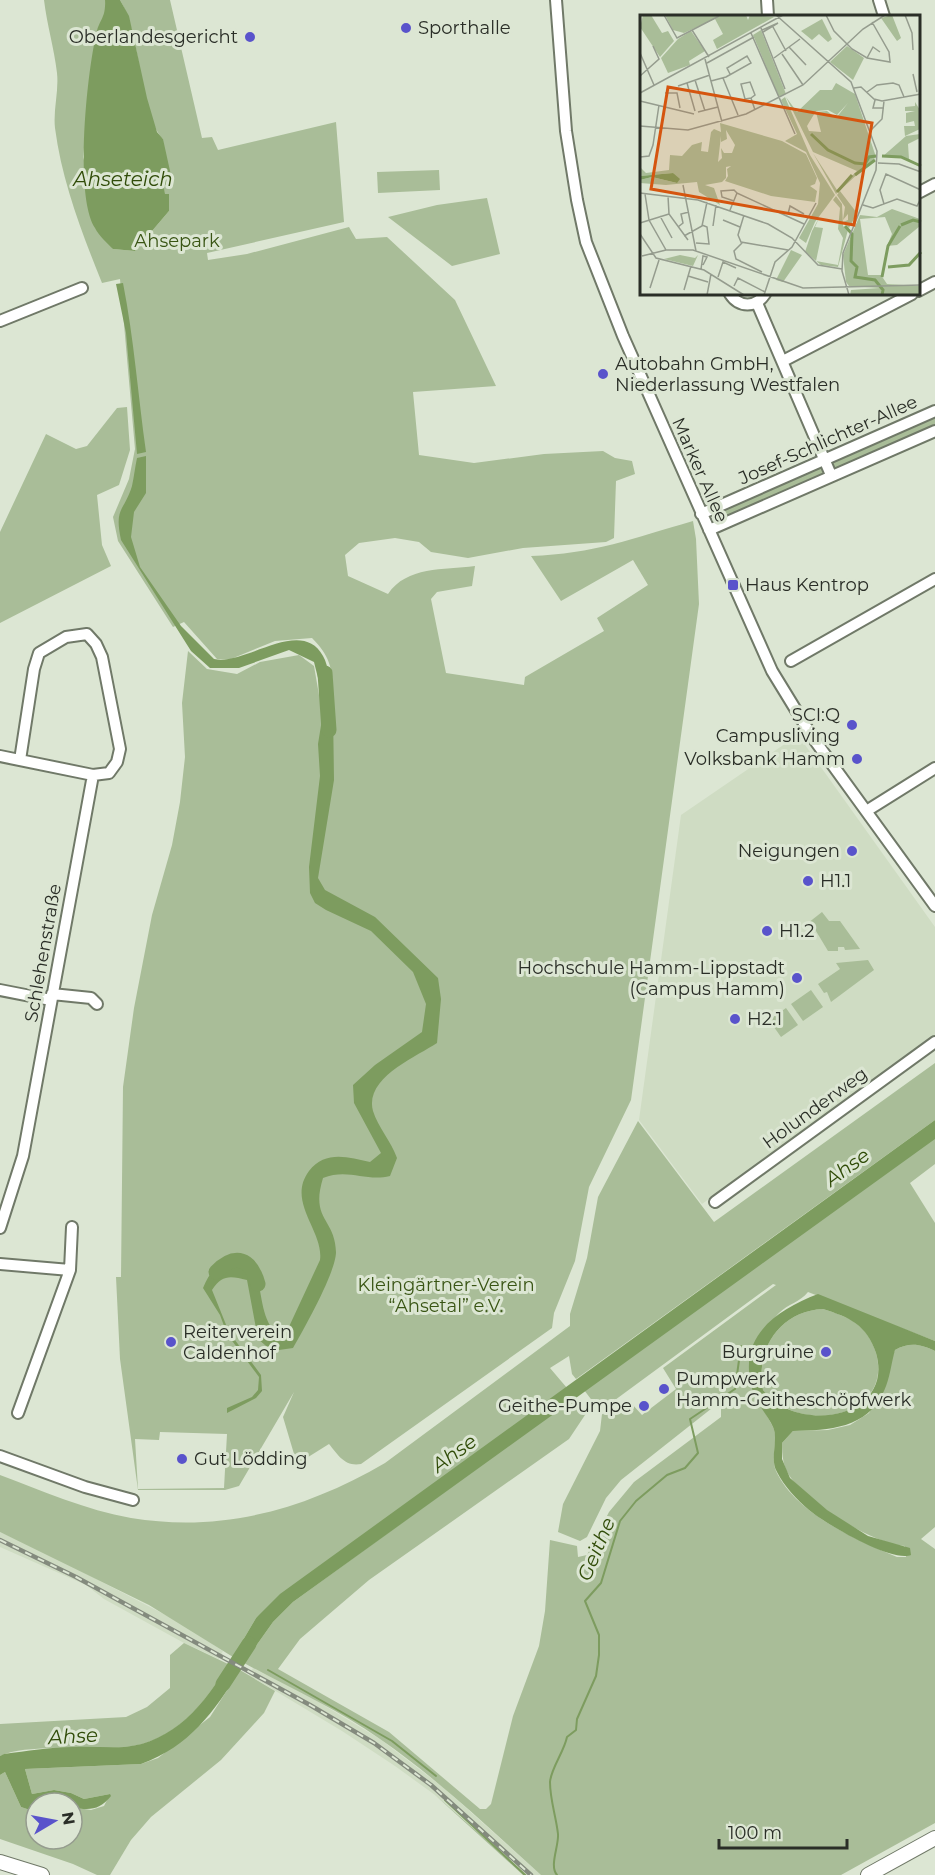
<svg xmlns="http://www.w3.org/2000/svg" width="935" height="1875" viewBox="0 0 935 1875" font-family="Montserrat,sans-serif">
<rect width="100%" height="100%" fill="#dce6d3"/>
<path fill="#cfdcc3" d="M 798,735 L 935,927 L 935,1035 L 702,1204 L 639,1120 L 681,815 Z
M 0,1532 L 46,1553 L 181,1623 L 223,1651 L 219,1659 L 184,1643 L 104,1599 L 86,1585 L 0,1547 Z
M 253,1668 L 307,1695 L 380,1739 L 444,1788 L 541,1875 L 527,1875 L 435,1795 L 395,1766 L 342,1731 L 249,1675 Z"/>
<path fill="#a9bd98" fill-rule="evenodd" d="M 44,0 L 105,0 L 106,14 L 96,33 L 83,157 L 113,249 L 135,251 L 169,211 L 169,195 L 165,194 L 164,186 L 163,139 C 139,113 142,36 120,0 L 170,0 L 202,138 L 212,137 L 218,150 L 336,122 L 344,222 L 207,253 L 208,260 L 247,254 L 349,227 L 356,239 L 387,237 L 455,300 L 496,386 L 413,392 L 419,455 L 474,463 L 544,454 L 603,451 L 615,458 L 632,461 L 635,474 L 616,481 L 614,538 L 606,542 L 523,548 L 468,558 L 431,552 L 419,542 L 395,538 L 359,543 L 345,555 L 348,576 L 388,594 C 407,566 443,570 475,566 L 472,586 L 437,592 L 431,599 L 446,673 L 524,685 L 525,677 L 604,631 L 597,618 L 648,585 L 633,560 L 561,601 L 531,556 C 593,554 634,538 693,521 L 696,539 L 699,604 L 631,1100 L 589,1187 L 575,1261 L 554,1313 L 552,1328 L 361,1464 C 345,1467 338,1455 329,1444 L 297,1464 L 283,1417 L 294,1392 L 239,1486 L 225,1490 L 138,1490 L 120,1359 L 116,1277 L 121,1277 L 123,1087 L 134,1008 L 152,915 L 172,845 L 180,802 L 185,757 L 182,703 L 188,651 L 207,669 L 237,674 L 260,662 L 299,655 L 314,666 L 319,695 L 333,693 C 333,668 329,655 312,638 L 275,641 L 231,659 L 217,659 L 184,622 L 173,627 L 118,541 L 113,517 L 129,479 L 135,449 L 120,279 L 102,283 C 82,233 62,182 55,128 C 53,110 59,91 57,73 C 54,48 47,25 44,0 ZM 160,1432 L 227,1434 L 224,1488 L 138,1489 L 135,1439 L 159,1440 Z
M 439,170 L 440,190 L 378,193 L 377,172 Z
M 487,198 L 500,254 L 452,266 L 388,217 L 437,205 Z
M 127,407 L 130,450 L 119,485 L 97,495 L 102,545 L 111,566 L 0,623 L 0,532 L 46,434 L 76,449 L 87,446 L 117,408 Z
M 935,416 L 935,427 L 836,469 L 831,465 L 832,461 Z
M 822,466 L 823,475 L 716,521 L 713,514 Z
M 822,912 L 829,921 L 840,921 L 860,949 L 845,950 L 844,947 L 838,947 L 838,951 L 828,951 L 813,926 L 808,923 Z
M 868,960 L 874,970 L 831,1002 L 827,992 L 824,993 L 818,984 L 840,969 L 836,963 Z
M 811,990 L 823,1007 L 803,1021 L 791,1004 Z
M 786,1008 L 798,1025 L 781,1037 L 769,1020 Z
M 935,1063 L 935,1120 L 576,1379 L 572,1374 L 569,1356 L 550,1368 L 567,1388 L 345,1548 L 256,1618 L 233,1657 L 149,1605 L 0,1532 L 0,1475 C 42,1491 86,1510 131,1518 C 223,1533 306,1509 385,1463 L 570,1326 L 570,1314 L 587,1258 L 598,1197 L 638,1121 L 714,1222 Z
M 935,1137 L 935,1164 L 910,1183 L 935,1223 L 935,1341 L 808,1292 C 800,1302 788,1304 779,1313 C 771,1322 757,1339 753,1350 C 742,1381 760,1401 773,1427 C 779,1440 770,1457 776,1471 C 796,1514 857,1540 897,1557 L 906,1557 L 905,1546 C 871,1543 811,1505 791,1478 C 783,1468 782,1455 782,1443 L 793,1431 L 828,1430 L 850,1425 L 869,1413 L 895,1350 C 910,1342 920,1344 935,1351 L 935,1527 L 921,1539 L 935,1549 L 935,1823 L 841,1875 L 541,1875 C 489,1828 438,1779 380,1739 C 337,1709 290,1688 244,1663 L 273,1622 L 293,1602 L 575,1397 L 587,1412 L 569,1439 L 369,1580 L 300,1639 L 278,1669 L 389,1732 L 480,1809 L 486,1809 L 491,1804 L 513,1716 L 539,1646 L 545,1611 L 550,1540 L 577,1546 L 578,1557 L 587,1555 L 609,1512 L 634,1482 L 721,1417 L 721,1401 L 621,1480 L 606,1498 L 587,1537 L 580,1541 L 558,1532 L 563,1504 L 600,1431 L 602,1414 L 632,1404 L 642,1415 L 676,1389 L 663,1368 L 776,1285 L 773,1284 L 600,1411 L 584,1390 L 845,1199 Z
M 823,1309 C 849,1317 867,1324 876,1353 C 894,1418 798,1436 763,1390 C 755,1349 780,1311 823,1309 Z
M 184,1643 L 228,1664 C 206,1703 173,1744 124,1747 C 100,1749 75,1747 50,1748 C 35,1749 14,1749 0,1756 L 0,1724 L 126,1717 L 147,1707 L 170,1688 L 170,1655 Z
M 240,1670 L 275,1691 L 264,1713 L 221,1760 L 151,1817 L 131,1840 L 110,1875 L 97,1875 L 73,1864 L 0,1839 L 0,1775 L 5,1772 L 21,1807 L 36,1812 L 36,1839 L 72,1839 L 72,1807 L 91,1810 L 104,1806 L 110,1794 L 84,1799 L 71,1793 L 54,1790 L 32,1794 L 25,1769 L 141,1764 L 158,1758 L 210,1717 Z
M 435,1795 L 527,1875 L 523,1875 Z"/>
<path fill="#7d9c5f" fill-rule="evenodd" d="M 105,0 L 120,0 L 129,16 L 147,98 L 157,132 L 163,139 L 172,180 L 164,186 L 165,194 L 169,194 L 169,211 L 135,251 L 113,249 C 107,243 99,236 95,228 C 74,196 87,74 96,35 C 99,19 106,19 105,0 Z
M 123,283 C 134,339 138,395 146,452 L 137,454 L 126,333 L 116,284 Z
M 146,456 L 146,493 L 134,512 L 131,537 L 140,567 L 181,626 L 214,659 C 245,666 301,616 323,656 C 329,666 329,682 331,693 L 322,694 L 314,662 L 289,650 L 239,668 L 210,668 L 191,651 L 121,540 C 114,507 124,512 132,486 C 134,477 135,467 137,458 Z
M 333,711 L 334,780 L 318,878 L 325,890 L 375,917 L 438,978 L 441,999 L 437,1043 C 416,1057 364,1078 373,1111 C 378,1127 391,1141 397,1158 L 390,1176 C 366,1182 348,1168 323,1178 C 310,1220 335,1218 336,1252 C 336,1272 304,1329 293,1348 L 272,1351 L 258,1339 L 247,1280 C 231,1276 222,1274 212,1290 L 229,1332 L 261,1375 L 262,1391 L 256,1398 L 227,1413 L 227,1408 L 252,1397 L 258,1390 L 259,1377 L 227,1334 L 220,1315 L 203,1288 C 214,1261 226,1261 253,1265 C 263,1287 259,1316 276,1333 L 287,1331 L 320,1260 C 324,1231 286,1202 309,1171 C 325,1150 348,1157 370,1162 L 381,1153 L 354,1103 L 353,1085 L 375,1065 L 422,1032 L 426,1004 L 413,972 L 371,931 L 326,910 L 315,903 L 310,893 L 309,867 L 320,776 L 318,744 L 323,713 Z
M 935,1120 L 935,1139 L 293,1602 L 273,1622 L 244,1663 L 233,1657 L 256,1618 L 280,1594 Z
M 818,1294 L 935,1341 L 935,1351 C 920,1344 910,1342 895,1350 C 891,1364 890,1378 884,1391 C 867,1429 829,1430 793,1431 L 782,1443 L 782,1459 L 790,1478 L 827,1510 L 868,1536 L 910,1548 L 911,1555 C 892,1563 826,1524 809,1510 C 797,1500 784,1486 777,1472 C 769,1458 779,1441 773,1427 C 768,1415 757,1405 753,1392 C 736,1338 774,1311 818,1294 ZM 823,1309 C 849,1317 867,1325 876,1353 C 895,1419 797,1435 763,1390 C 755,1349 780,1311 823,1309 Z
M 228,1664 L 240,1670 C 214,1712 190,1746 141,1764 L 25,1769 L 32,1794 L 54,1790 L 71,1793 L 84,1799 L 110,1794 L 111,1796 C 100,1810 89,1811 72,1807 L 72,1803 L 36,1803 L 36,1812 L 21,1807 L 5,1772 L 0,1775 L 0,1756 L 4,1754 C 27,1751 50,1747 73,1747 C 90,1746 107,1748 124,1747 C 173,1743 206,1703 228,1664 Z"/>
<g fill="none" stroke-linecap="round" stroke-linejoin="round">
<path stroke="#7d9c5f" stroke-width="2" d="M 268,1670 L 392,1741 L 436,1776
M 445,1800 L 525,1875
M 557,1875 C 549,1866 559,1846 558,1834 C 556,1816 550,1800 550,1782 C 551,1768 564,1752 567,1737 L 576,1730 L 577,1719 L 596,1676 L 599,1655 L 599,1635 L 585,1601 L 601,1583 L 620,1521 L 636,1501 L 667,1475 L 685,1468 L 698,1453 L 690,1419 L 735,1389 L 741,1346"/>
<path stroke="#7d9c5f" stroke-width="15" d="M 325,673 L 329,730
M 216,1272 C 236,1252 251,1259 258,1284
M 223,1684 L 249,1644"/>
<g stroke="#707968" stroke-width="14">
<path id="minor" d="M 556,0 L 566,131 L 577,200 L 586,242 L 623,336 L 772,671 L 813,738 L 935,906
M 767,0 L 768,16
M 879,0 L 884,16
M 918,193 L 935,184
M 918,291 L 935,282
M 730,294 C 739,308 756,308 765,294
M 757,303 L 831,475
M 0,321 L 82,288
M 783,361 L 912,294
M 701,514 L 935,411
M 709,530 L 935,431
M 791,661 L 935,579
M 0,756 L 93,775 L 23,1156 L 0,1228
M 20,760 L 34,669 L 39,653 L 66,637 L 87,634 L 96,644 L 102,657 L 120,749 L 117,762 L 109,773 L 93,775
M 868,810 L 935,768
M 0,990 L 51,1000
M 52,994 L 91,998 L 97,1004
M 715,1202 L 935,1042
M 0,1264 L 70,1270 L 18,1413
M 70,1270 L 72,1227
M 0,1456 L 85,1487 L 133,1500"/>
</g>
<g stroke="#707968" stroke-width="16">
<path id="major" d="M 0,1862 L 42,1875
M 868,1875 L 935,1838"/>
</g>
<use href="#minor" stroke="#fff" stroke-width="10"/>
<use href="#major" stroke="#fff" stroke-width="14"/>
<g stroke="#848b7e" stroke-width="4.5">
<path id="rail" d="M 0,1540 L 76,1577 L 310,1705 L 374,1743 L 431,1785 L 531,1875"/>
</g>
<use href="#rail" stroke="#dce6d3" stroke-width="2" stroke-dasharray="7" stroke-linecap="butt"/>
</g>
<g fill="#5953cb" stroke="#dce6d3" stroke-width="2">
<circle cx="406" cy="28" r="6"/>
<circle cx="250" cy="37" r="6"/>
<circle cx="603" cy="374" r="6"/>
<rect x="727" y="579" width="12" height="12" rx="3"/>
<circle cx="852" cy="725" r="6"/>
<circle cx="857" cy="759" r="6"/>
<circle cx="852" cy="851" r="6"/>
<circle cx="808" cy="881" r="6"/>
<circle cx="767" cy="931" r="6"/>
<circle cx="797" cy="978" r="6"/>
<circle cx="735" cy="1019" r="6"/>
<circle cx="171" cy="1342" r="6"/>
<circle cx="826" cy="1352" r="6"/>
<circle cx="664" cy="1389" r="6"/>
<circle cx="644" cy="1406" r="6"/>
<circle cx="182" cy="1459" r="6"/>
</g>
<g text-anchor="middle" stroke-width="6" stroke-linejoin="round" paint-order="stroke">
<g font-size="18" fill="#2a2e27" stroke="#dce6d3" text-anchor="start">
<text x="418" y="34">Sporthalle</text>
<text x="238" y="43" text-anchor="end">Oberlandesgericht</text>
<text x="615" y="370">Autobahn GmbH,<tspan x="615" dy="21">Niederlassung Westfalen</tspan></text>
<text x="745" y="591">Haus Kentrop</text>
<text x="840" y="721" text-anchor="end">SCI:Q<tspan x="840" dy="21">Campusliving</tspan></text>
<text x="845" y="765" text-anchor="end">Volksbank Hamm</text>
<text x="840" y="857" text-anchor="end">Neigungen</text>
<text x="820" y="887">H1.1</text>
<text x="779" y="937">H1.2</text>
<text x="785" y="974" text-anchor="end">Hochschule Hamm-Lippstadt<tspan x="785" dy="21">(Campus Hamm)</tspan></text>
<text x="747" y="1025">H2.1</text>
<text x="183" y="1338">Reiterverein<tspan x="183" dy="21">Caldenhof</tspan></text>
<text x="814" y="1358" text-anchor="end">Burgruine</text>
<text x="676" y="1385">Pumpwerk<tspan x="676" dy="21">Hamm-Geitheschöpfwerk</tspan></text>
<text x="632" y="1412" text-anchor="end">Geithe-Pumpe</text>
<text x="194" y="1465">Gut Lödding</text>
</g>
<g font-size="18" fill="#395514" stroke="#dce6d3">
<text x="177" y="247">Ahsepark</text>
<text x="446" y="1291">Kleingärtner-Verein<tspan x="446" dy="21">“Ahsetal” e.V.</tspan></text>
</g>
<g font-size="18" fill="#2a2e27" stroke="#dce6d3">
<text transform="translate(828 440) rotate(-24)" y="6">Josef-Schlichter-Allee</text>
<text transform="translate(700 470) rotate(66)" y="6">Marker Allee</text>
<text transform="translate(43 953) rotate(-80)" y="6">Schlehenstraße</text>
<text transform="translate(815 1108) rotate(-36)" y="6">Holunderweg</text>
</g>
<g font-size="20" font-style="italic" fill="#304c08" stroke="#dce6d3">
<text x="123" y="186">Ahseteich</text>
<text transform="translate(847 1167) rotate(-36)" y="7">Ahse</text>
<text transform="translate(454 1453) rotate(-36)" y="7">Ahse</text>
<text transform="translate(596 1549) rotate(-67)" y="7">Geithe</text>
<text transform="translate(73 1736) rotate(-3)" y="7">Ahse</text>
</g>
</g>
<g transform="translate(640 15)">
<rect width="280" height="280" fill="#dce6d3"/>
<path d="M 3,0 L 11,0 L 22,18 L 28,16 L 34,26 L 20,42 L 0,12 ZM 25,0 L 106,0 L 108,5 L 110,0 L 134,2 L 77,34 L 73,25 L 83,19 L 75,4 L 44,18 L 33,15 ZM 252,0 L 261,23 L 257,26 L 241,3 ZM 182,4 L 192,24 L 188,27 L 179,19 L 172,25 L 161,16 ZM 121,15 L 146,79 L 139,82 L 113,20 ZM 51,16 L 65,36 L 49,46 L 50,50 L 28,58 L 21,43 L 38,24 ZM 207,31 L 224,43 L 213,65 L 190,47 ZM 196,68 L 215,79 L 236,142 L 196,179 L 173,138 L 197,175 L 217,156 L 173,137 L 146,82 L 157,97 L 180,75 L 192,75 ZM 208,88 L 196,103 L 187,96 L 176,97 L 181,117 L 169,116 L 167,111 L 176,96 L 188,95 L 197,100 ZM 145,82 L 170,140 L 195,180 L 175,207 L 166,228 L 159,223 L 178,189 L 180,168 L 166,137 L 145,126 L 157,119 L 141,85 ZM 275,87 L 280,95 L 280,114 L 265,121 L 264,111 L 275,111 L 274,106 L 266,108 L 266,98 L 275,96 L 265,96 L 265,92 L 275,91 ZM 80,108 L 142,126 L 166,139 L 177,163 L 175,169 L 170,171 L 177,176 L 175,187 L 131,181 L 85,166 L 88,161 L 87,154 L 91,151 L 86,152 L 86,163 L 82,167 L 65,170 L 74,173 L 80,190 L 59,177 L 57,167 L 26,170 L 0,168 L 0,165 L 12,162 L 37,168 L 33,158 L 0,161 L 0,152 L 6,158 L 29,155 L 30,140 L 42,141 L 52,130 L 62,127 L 61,136 L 68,137 L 71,117 L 74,114 L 81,117 ZM 86,115 L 95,130 L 92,138 L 84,138 L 81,133 L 82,143 L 78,147 L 81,121 L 81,127 L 87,124 ZM 280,119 L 280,123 L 268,129 L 269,144 L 280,152 L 261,142 L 242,142 L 266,121 ZM 200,176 L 217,198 L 209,213 L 203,207 L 208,205 L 208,199 L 203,205 L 205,192 L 197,180 ZM 196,181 L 202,189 L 203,211 L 208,215 L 198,252 L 181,250 L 165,237 L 172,216 L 179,203 L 175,212 L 183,213 L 176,246 L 198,250 L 203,223 L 198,214 L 200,193 L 193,185 ZM 252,194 L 280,204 L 280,211 L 257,230 L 247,231 L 252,219 L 245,202 L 220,204 L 228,260 L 241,260 L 247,269 L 280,271 L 280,280 L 210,280 L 211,275 L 240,273 L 209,271 L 206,267 L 203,240 L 220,200 L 237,202 ZM 151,235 L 162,240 L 143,267 L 136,265 ZM 40,240 L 55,243 L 58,240 L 53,251 L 24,244 Z" fill="#a9bd98" fill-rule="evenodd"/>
<path d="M 33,158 L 40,164 L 37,168 L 12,162 L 0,165 L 0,161 Z" fill="#7d9c5f"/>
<path fill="none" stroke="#7d9c5f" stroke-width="3" d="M 171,119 L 188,135 L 215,148 L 225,149 L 229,142 L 236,141M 242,141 L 261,142 L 281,151M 215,160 L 235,145M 197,177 L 212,160M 261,210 L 273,205 L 281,207M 205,211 L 212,219 L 211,246 L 217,252 L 215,262 L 235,265 L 243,275 L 242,280M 248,252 L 269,250 L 281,237M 242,262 L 248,231 L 260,211"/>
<path fill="none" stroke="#959c8e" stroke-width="1.5" d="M 24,0 L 37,23 L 79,1M 136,0 L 211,67 L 237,136 L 236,155 L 203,238 L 202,256 L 209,280M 186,0 L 194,16 L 212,34 L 227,43 L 250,47 L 249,37 L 232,7M 265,0 L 272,18 L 273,35M 133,12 L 146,36M 121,13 L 145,74M 52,15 L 69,42M 122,15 L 138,8 L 123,17M 111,18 L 155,119M 149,32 L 166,50M 0,38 L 14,70M 142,39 L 163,70M 134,43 L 160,24M 227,43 L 233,32 L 240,37M 65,44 L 82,107M 67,48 L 114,22M 273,59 L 277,77M 0,61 L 19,44 L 13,31M 83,63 L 98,100M 55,65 L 65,96M 71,66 L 86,62 L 111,48 L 107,41 L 87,53 L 90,59M 47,68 L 55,96M 38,71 L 70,60M 214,73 L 221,72 L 234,84 L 242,86 L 281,79M 227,77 L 237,70 L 253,68 L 259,70 L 264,82M 0,78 L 143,0M 25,78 L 37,78 L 40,93M 111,83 L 115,80 L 110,67 L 101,69 L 105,84 L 111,83 L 115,95M 235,85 L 233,93 L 244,93M 0,86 L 54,99M 58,97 L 78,92M 0,111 L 48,115 L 106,99 L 163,70 L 223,14 L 245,0M 231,115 L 242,104 L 244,86M 0,142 L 9,141 L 13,130 L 19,90M 238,148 L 259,149 L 281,157M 43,170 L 56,236M 0,178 L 58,185 L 128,209 L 152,223 L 178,250 L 202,254M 5,179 L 9,205 L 26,235M 28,181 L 29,199 L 48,225M 94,186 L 82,182 L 81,176 L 94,175 L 97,178M 244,189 L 240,175 L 246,159 L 281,175M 223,190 L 233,193 L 257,184 L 277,191 L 281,183M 90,195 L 97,178 L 164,209M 148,199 L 150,191 L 164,199M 104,200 L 98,220 L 101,227 L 148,235M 20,201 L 32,223M 83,205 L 100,212M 0,208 L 29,199M 73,211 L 76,190M 38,212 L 43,208 L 41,199 L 49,197M 0,219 L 16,243 L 64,255 L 104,280M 44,221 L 62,211 L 67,187M 56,228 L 69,229 L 67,212 L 62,210M 102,228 L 94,236 L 96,244 L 122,257M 2,241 L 26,235 L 53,235 L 163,273 L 281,270M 61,254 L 63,241 L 67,242 L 63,250M 48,261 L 68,267M 78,262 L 83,247 L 96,253M 94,271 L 98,263 L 125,277M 10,273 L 19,245M 44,275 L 51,251M 67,280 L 71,259M 124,280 L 135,247 L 152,232 L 176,188"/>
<path fill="#d5550f" fill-opacity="0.15" stroke="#d5550f" stroke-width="3" d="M 28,72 L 232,108 L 214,210 L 11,174 Z"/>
<rect width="280" height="280" fill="none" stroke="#2a2e27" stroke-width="3"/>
</g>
<g transform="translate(54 1821) rotate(80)"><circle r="28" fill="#dce6d3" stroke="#959c8e" stroke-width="1.5"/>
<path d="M0-4.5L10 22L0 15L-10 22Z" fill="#5953cb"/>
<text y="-9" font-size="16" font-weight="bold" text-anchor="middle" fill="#2a2e27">N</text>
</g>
<path d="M719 1839v9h128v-9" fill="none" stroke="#2a2e27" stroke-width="3"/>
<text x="728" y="1839" font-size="18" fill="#2a2e27" stroke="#dce6d3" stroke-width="4.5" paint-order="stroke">100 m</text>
</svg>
